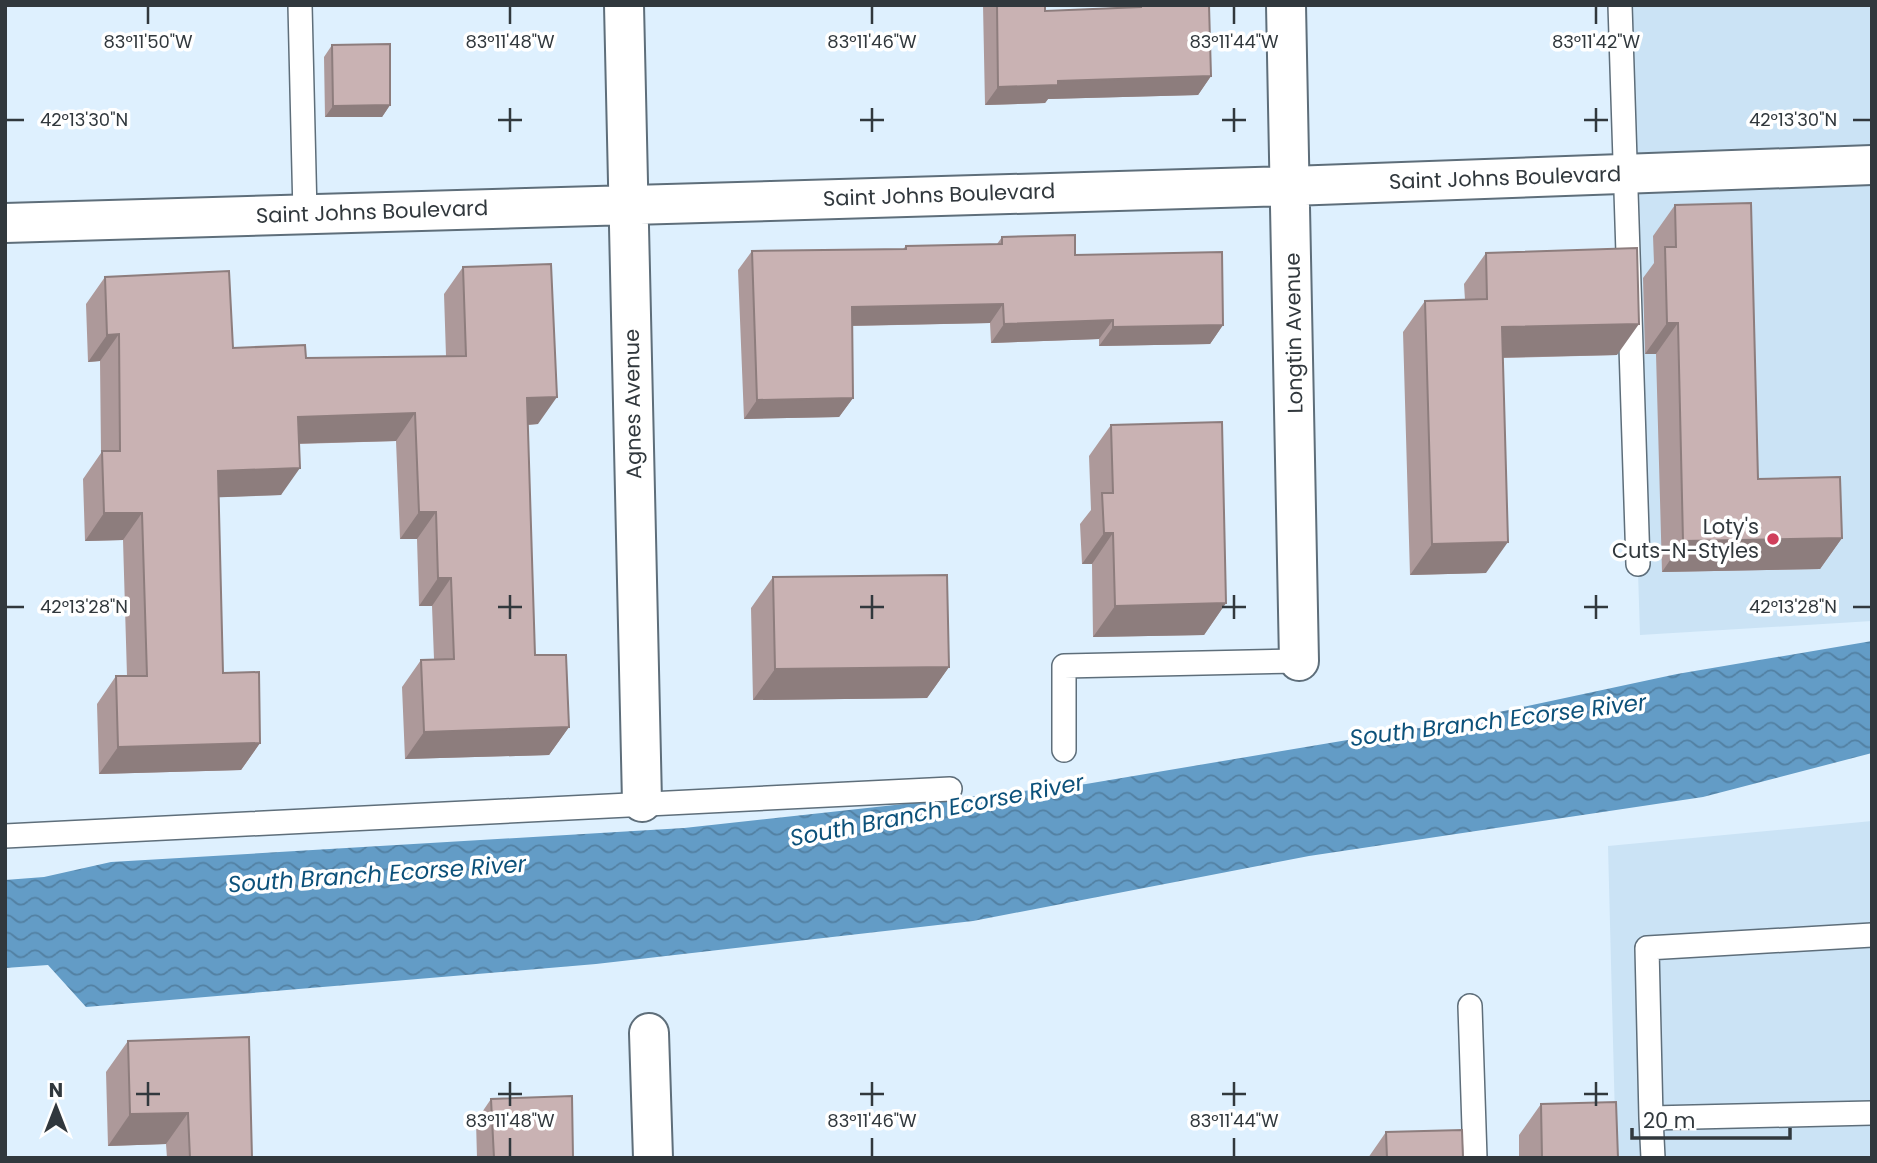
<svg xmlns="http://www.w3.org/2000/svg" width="1877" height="1163" viewBox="0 0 1877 1163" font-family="Poppins,sans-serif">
<defs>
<pattern id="water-waves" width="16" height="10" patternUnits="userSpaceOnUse" patternTransform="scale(1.75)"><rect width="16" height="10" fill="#639cc6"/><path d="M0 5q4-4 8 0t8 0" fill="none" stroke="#5280a2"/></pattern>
</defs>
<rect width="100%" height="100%" fill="#def0fe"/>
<path fill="#cbe3f5" d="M 1620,5 L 1872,5 L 1872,621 L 1640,635 Z
M 1872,821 L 1872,1158 L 1616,1158 L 1608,846 Z"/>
<path fill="url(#water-waves)" d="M 1872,641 L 1872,753 L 1703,797 L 1309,856 L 973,921 L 596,964 L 86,1007 L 48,965 L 5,968 L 5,880 L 44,877 L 111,862 L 684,828 L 1086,784 L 1443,724 L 1677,674 Z"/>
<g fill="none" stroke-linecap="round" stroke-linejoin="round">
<g stroke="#5e6e7a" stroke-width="26">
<path id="service" d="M 300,5 L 305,214
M 1620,5 L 1638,564
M 1064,750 L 1064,666 L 1299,661
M 5,836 L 950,789
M 1872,935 L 1647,948 L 1651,1118 L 1872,1113
M 1470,1006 L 1475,1158
M 1651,1118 L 1653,1158"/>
</g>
<g stroke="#5e6e7a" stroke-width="42">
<path id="minor" d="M 624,5 L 642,802
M 1286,5 L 1299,661
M 5,223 L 1291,186 L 1872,165
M 649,1033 L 653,1158"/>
</g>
<use href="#service" stroke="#fff" stroke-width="23"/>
<use href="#minor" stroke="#fff" stroke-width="38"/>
</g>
<path fill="#ad999a" d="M 983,5 L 1045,5 L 1045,11 L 1127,7 L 1127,5 L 1209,5 L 1211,76 L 1198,95 L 1048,99 L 1045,103 L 985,105 Z
M 332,45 L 390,105 L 382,117 L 325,117 L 324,57 Z
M 1675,205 L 1758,479 L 1842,538 L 1820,569 L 1662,572 L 1656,354 L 1645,354 L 1643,278 L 1654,263 L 1653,236 Z
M 1002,237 L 1075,255 L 1223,325 L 1210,344 L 1099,346 L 1099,339 L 991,343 L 990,323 L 852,326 L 853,398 L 839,417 L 744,419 L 738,270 L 752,251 L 903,249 L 906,246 L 997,244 Z
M 1486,253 L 1617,355 L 1503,358 L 1486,573 L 1410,575 L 1403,332 L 1425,301 L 1465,300 L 1464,284 Z
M 463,267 L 538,424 L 528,425 L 535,655 L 569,727 L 549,755 L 405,759 L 402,687 L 421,660 L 434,659 L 432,606 L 419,606 L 417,539 L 400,539 L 396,441 L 299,444 L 281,495 L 219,497 L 223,673 L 260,743 L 241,770 L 99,774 L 97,704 L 116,676 L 127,676 L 123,540 L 85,541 L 83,479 L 101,453 L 100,361 L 88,362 L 86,304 L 105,277 L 233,348 L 306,358 L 446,356 L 444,294 Z
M 1111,425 L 1226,603 L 1204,635 L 1093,637 L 1092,564 L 1082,564 L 1080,524 L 1091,510 L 1089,456 Z
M 773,577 L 949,667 L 927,698 L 753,700 L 751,608 Z
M 128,1041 L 252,1158 L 167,1158 L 166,1144 L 108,1146 L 106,1072 Z
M 491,1099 L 573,1158 L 477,1158 L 476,1121 Z
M 1541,1104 L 1618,1158 L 1519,1158 L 1519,1135 Z
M 1386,1132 L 1463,1158 L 1368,1158 Z"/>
<path fill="#8d7d7d" d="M 1211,76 L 1198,95 L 1048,99 L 1045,103 L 985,105 L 998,87 L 1058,81 Z
M 390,105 L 382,117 L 325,117 L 333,106 Z
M 1003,304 L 990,323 L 839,326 L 852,307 Z
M 1113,320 L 1099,339 L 991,343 L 1004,324 Z
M 1667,323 L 1678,323 L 1656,354 L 1645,354 Z
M 1639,324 L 1617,355 L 1480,358 L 1502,327 Z
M 1223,325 L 1210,344 L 1099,346 L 1113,327 Z
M 119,334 L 100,361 L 88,362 L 107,335 Z
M 557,397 L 538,424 L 508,426 L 527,398 Z
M 853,398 L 839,417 L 744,419 L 757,400 Z
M 415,413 L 396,441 L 279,444 L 298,417 Z
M 300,468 L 281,495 L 199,498 L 218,471 Z
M 419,512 L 436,512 L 417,539 L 400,539 Z
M 104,513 L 142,513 L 123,540 L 85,541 Z
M 1104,533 L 1113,533 L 1092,564 L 1082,564 Z
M 1842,538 L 1820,569 L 1662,572 L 1683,541 Z
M 1508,542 L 1486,573 L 1410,575 L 1432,544 Z
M 438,578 L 451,578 L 432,606 L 419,606 Z
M 1226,603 L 1204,635 L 1093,637 L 1115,606 Z
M 949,667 L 927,698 L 753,700 L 775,669 Z
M 569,727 L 549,755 L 405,759 L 424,732 Z
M 260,743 L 241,770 L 99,774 L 118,747 Z
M 188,1113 L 166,1144 L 108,1146 L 130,1114 Z"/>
<path fill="#c9b2b3" stroke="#8d7d7d" stroke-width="2" d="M 997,5 L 1045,5 L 1045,11 L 1141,7 L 1141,5 L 1209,5 L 1211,76 L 1058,81 L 1058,85 L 998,87 Z
M 390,44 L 390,105 L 333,106 L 332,45 Z
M 1751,203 L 1758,479 L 1840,477 L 1842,538 L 1683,541 L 1678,323 L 1667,323 L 1665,247 L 1676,247 L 1675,205 Z
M 1075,235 L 1075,255 L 1222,252 L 1223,325 L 1113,327 L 1113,320 L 1004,324 L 1003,304 L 852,307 L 853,398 L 757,400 L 752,251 L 906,249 L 906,246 L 1002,244 L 1002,237 Z
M 1637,248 L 1639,324 L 1502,327 L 1508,542 L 1432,544 L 1425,301 L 1487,299 L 1486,253 Z
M 551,264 L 557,397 L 527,398 L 535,655 L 566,655 L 569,727 L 424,732 L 421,660 L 454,659 L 451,578 L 438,578 L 436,512 L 419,512 L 415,413 L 298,417 L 300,468 L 218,471 L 223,673 L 259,672 L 260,743 L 118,747 L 116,676 L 147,676 L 142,513 L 104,513 L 102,451 L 120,451 L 119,334 L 107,335 L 105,277 L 229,271 L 233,348 L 305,345 L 306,358 L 466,356 L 463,267 Z
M 1222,422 L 1226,603 L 1115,606 L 1113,533 L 1104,533 L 1102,493 L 1113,493 L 1111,425 Z
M 947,575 L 949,667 L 775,669 L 773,577 Z
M 249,1037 L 252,1158 L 190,1158 L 188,1113 L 130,1114 L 128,1041 Z
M 572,1096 L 573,1158 L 494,1158 L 491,1099 Z
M 1616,1102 L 1618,1158 L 1542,1158 L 1541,1104 Z
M 1462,1130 L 1463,1158 L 1387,1158 L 1386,1132 Z"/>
<path fill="none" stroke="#31383d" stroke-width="2.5" d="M 148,7 L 148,24M 510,7 L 510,24M 872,7 L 872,24M 1234,7 L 1234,24M 1596,7 L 1596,24M 510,108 L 510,132M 872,108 L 872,132M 1234,108 L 1234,132M 1596,108 L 1596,132M 7,120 L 24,120M 498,120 L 522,120M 860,120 L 884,120M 1222,120 L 1246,120M 1584,120 L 1608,120M 1853,120 L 1870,120M 510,595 L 510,619M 872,595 L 872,619M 1234,595 L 1234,619M 1596,595 L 1596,619M 7,607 L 24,607M 498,607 L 522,607M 860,607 L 884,607M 1222,607 L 1246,607M 1584,607 L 1608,607M 1853,607 L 1870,607M 148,1082 L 148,1106M 510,1082 L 510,1106M 872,1082 L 872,1106M 1234,1082 L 1234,1106M 1596,1082 L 1596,1106M 136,1094 L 160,1094M 498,1094 L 522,1094M 860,1094 L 884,1094M 1222,1094 L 1246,1094M 1584,1094 L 1608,1094M 510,1138 L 510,1156M 872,1138 L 872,1156M 1234,1138 L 1234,1156"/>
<circle fill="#d03f5b" stroke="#fff" stroke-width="2.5" cx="1773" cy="539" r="7"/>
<g text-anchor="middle" stroke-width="7" stroke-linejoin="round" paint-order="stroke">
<g font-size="21" fill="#31383d" stroke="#fff">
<text transform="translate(1505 178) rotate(-2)" y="7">Saint Johns Boulevard</text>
<text transform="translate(939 195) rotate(-2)" y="7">Saint Johns Boulevard</text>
<text transform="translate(372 212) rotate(-2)" y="7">Saint Johns Boulevard</text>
<text transform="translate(1294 333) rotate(-91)" y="7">Longtin Avenue</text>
<text transform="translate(633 404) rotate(-91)" y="7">Agnes Avenue</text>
</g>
<g font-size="21" fill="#31383d" stroke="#fff" text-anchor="end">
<text x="1759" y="534">Loty's<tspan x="1759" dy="24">Cuts-N-Styles</tspan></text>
</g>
<g font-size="23" font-style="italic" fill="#0c517a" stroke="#fff">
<text transform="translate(1498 720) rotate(-7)" y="8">South Branch Ecorse River</text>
<text transform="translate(937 810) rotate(-11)" y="8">South Branch Ecorse River</text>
<text transform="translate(377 874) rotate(-4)" y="8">South Branch Ecorse River</text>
</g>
</g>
<g font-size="18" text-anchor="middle" fill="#31383d" stroke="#fff" stroke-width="7" stroke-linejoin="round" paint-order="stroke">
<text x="148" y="48">83°11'50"W</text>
<text x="510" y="48">83°11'48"W</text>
<text x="872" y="48">83°11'46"W</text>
<text x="1234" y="48">83°11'44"W</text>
<text x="1596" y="48">83°11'42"W</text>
<text x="84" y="126">42°13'30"N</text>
<text x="1793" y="126">42°13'30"N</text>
<text x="84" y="613">42°13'28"N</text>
<text x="1793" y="613">42°13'28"N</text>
<text x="510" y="1127">83°11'48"W</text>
<text x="872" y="1127">83°11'46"W</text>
<text x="1234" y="1127">83°11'44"W</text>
</g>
<rect width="1877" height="1163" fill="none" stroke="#31383d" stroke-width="14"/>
<g transform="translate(56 1107)" stroke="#ffffff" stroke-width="5" paint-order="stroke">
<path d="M0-5L12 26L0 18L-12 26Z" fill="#31383d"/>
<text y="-10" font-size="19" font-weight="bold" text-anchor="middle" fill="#31383d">N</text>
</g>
<path d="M1632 1128v10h158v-10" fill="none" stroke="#31383d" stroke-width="3.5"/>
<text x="1643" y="1128" font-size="21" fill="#31383d" stroke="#ffffff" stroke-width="5" paint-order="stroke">20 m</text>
</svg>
